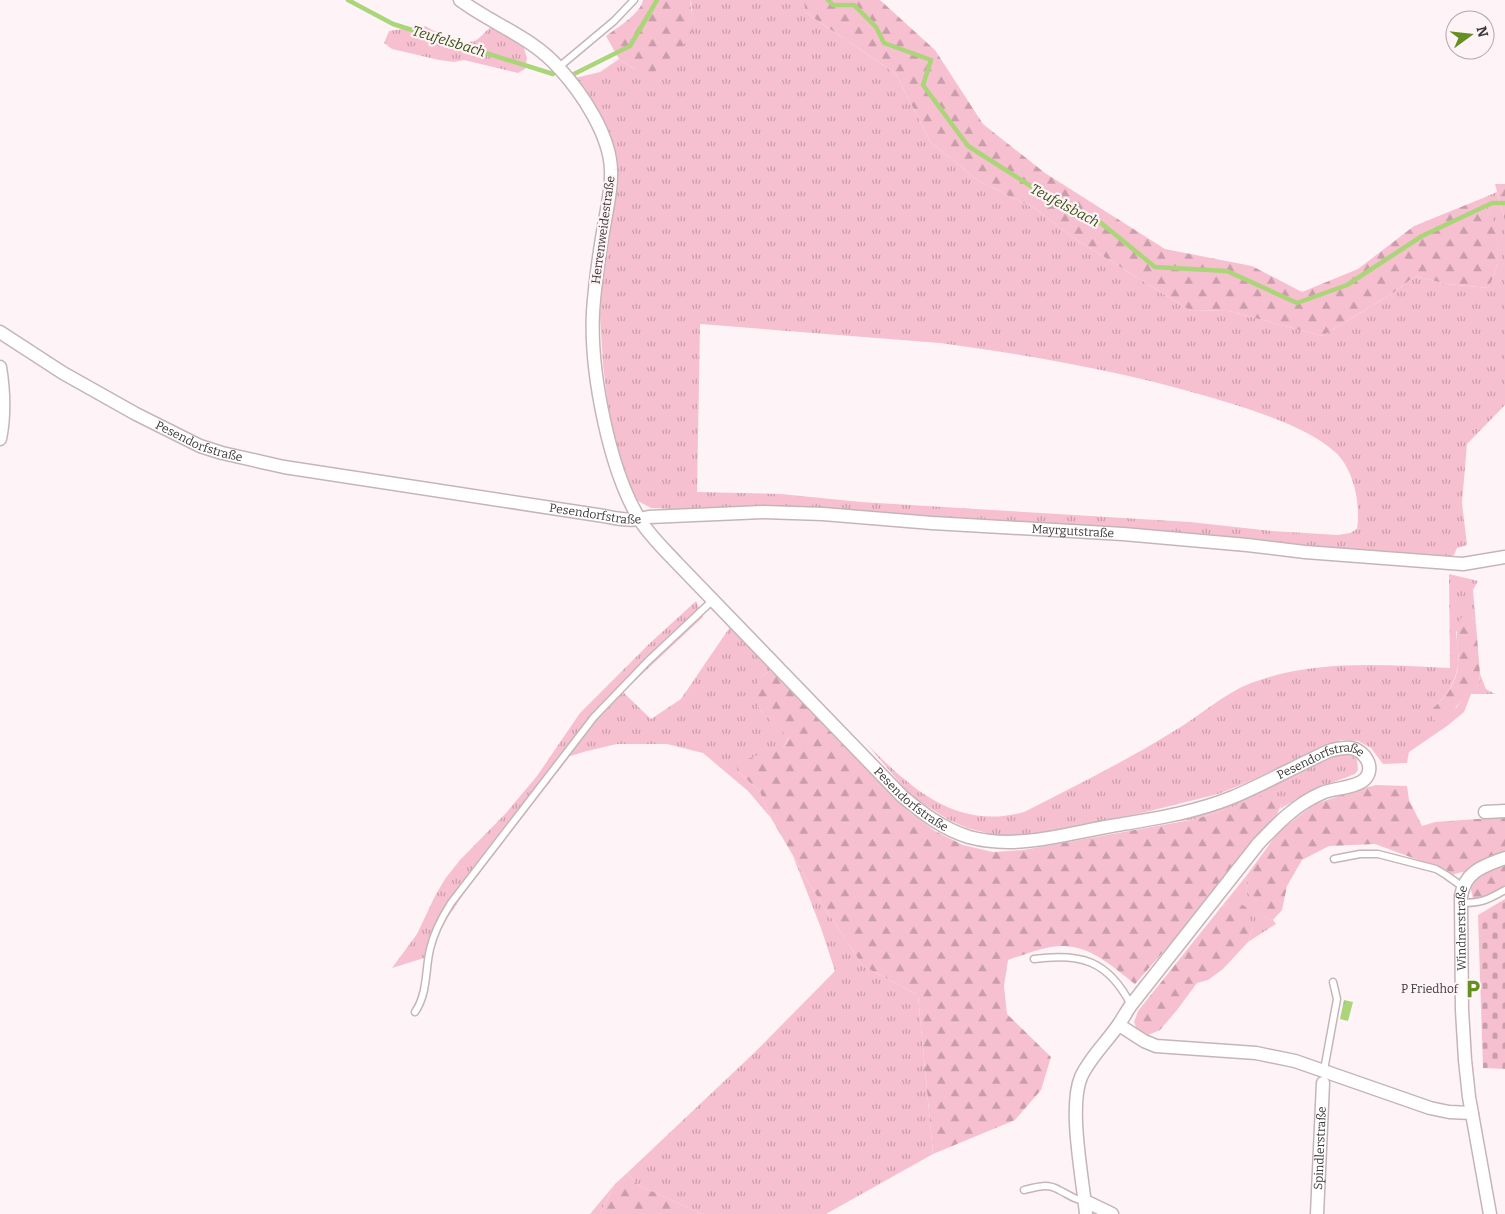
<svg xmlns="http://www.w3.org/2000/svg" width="1505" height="1214" viewBox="0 0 1505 1214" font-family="Bitter,serif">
<defs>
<pattern id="grass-tufts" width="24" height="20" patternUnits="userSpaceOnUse" patternTransform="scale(1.25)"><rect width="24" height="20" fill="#f7c0d0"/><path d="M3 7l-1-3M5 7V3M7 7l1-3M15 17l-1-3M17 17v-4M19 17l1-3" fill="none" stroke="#c99daa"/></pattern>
<pattern id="forest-firs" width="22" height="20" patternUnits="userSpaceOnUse" patternTransform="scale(1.25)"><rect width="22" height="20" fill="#f7c0d0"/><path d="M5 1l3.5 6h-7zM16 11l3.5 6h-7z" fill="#c99daa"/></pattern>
<pattern id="cemetery-stones" width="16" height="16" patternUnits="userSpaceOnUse" patternTransform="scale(1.25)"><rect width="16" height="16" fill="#f7c0d0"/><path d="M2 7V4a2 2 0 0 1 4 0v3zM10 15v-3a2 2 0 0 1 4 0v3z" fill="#c99daa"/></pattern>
<pattern id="water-ripples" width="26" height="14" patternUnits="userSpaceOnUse" patternTransform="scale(1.25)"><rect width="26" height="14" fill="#aad578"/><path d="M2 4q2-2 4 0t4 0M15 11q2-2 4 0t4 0" fill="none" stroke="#8cae63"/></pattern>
</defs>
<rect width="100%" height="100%" fill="#fef4f7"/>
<path fill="url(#grass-tufts)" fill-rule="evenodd" d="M 691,0 L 804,0 L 805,12 L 896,74 L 931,143 L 952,159 L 977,180 L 1036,209 L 1072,237 L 1191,311 L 1226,310 L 1322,336 L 1393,293 L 1415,276 L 1447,284 L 1488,288 C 1505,260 1497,225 1483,198 L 1497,192 L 1505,221 L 1505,405 L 1467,444 L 1462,503 L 1467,545 L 1457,548 L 1454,555 L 1449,557 L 1359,552 L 1027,524 C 1007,521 987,517 967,520 L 720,508 L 673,509 L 651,508 L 638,501 L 629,486 L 615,439 L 608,407 L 603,365 L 600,316 L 602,278 L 611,219 L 614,153 L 609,131 L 595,104 L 575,78 L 600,72 L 619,59 L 636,70 L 687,40 L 693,28 ZM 700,324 L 940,343 C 1038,356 1142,375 1236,405 C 1267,415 1311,430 1335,452 C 1354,469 1361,505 1357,529 L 1350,533 L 1338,535 L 1272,531 L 1190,522 L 861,502 L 781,494 L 697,492 Z
M 425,26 C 437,32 461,46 474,41 C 480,39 485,31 490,28 L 503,29 L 517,38 L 524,48 L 527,58 L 525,69 L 518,73 L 464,60 L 454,62 L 439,60 L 392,49 L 384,43 L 389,31 Z
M 1449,574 L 1478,581 L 1473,590 L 1476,624 L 1472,618 L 1456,632 C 1457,642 1459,654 1458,664 C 1456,682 1446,697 1433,708 L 1456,708 L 1462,699 L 1479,685 L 1480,674 L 1486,689 L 1495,694 L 1471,694 L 1464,712 L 1447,726 L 1409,752 L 1407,763 L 1383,764 L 1371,748 L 1358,741 L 1341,740 L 1325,746 L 1248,782 L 1218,794 L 1146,812 L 1038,833 L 1018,835 L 995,835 L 967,828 L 949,820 L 911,796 L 866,743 C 910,788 957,831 1024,812 C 1075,786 1126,761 1174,731 C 1200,716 1223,694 1251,683 C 1315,659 1384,665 1450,668 Z
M 696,601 L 703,617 L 623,692 L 651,719 L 681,699 L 730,627 L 771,670 L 760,678 L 760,710 L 789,737 L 784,746 L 738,771 L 760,792 L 771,818 L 748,791 L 703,753 L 667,744 L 617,744 L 587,751 L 570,756 L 465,892 L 439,930 L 434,943 L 430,970 L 424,958 L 392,968 L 417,934 L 435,896 L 445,879 L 460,860 L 506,813 L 537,776 L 580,713 L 649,644 Z
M 1344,754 L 1352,756 L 1357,759 L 1358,770 L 1355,774 L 1318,788 L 1301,796 L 1280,809 L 1282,803 L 1224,810 L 1196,819 L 1161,824 L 1199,815 L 1242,800 L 1334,756 Z
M 793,856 L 813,890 L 863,966 L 918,995 L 933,1154 L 826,1214 L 702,1214 L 640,1186 L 627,1173 L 754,1053 L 835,971 L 821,928 Z
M 1247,875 L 1246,890 L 1265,917 L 1273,920 L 1276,924 L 1248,942 L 1253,928 L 1239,903 L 1229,903 L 1222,906 Z
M 615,1184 L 600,1214 L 590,1214 Z"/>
<path fill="url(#forest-firs)" d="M 643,0 L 691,0 C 689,9 695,19 693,28 C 690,44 665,63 653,73 L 636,70 L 619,59 L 606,36 C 617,28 641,13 643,0 Z
M 804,0 L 880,0 L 935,50 L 983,124 L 1045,173 L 1165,249 L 1252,266 L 1302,292 L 1358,269 L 1414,226 L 1483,198 C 1498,225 1505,260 1488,288 L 1447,284 L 1415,276 L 1393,293 L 1322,336 L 1226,310 L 1191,311 L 1072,237 L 1036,209 L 977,180 L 952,159 L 931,143 L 896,74 L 805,12 Z
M 1495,184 L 1505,184 L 1505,221 Z
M 1462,617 L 1472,618 L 1476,624 L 1480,674 L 1479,685 C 1474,690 1468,694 1463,699 C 1453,709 1451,718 1435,721 L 1432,717 L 1433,708 C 1446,697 1457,682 1458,664 C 1460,648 1452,632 1462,617 Z
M 771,670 L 862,765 L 909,812 L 935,831 L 963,845 L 993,852 L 1023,850 L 1196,819 L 1224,810 L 1265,794 L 1274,794 L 1280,797 L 1282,803 L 1276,817 L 1171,943 L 1135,984 C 1114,968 1093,947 1064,946 C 1048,945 1023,955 1008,960 L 1004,986 L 1007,1014 L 1051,1057 L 1041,1090 L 1015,1120 L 933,1154 L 918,995 L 863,966 L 813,890 L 771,818 L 760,792 L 738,771 L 736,763 L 784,746 L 789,738 L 760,710 L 752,694 L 760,678 Z
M 1376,785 L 1407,786 L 1409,800 L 1422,826 L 1435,822 L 1505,817 L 1505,886 L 1474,902 L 1467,874 L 1462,872 L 1452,875 L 1448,871 L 1375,844 L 1329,846 L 1302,860 L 1287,886 L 1282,910 L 1273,920 L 1265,917 L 1255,905 L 1246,890 L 1247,875 L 1279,831 L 1315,804 L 1360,789 Z
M 1229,903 L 1239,903 L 1246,907 L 1253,928 L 1248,942 L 1223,969 L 1208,980 L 1197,983 L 1177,1010 L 1160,1030 L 1148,1035 L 1137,1030 L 1134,1022 L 1138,1011 L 1222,906 Z
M 627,1173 L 640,1186 L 702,1214 L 600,1214 L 615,1184 Z"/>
<path fill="url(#cemetery-stones)" d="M 1505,899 L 1505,1069 L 1483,1068 L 1478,915 Z"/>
<path fill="url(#water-ripples)" d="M 1344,1000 L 1353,1002 L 1348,1021 L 1340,1019 Z"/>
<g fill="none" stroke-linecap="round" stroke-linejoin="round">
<path stroke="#aad578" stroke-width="4.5" d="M 348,0 L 393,24 L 553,74
M 828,0 L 833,5 L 854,5 L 876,27 L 884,43 L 931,60 L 923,85 L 968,146 L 1034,188 L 1101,223 L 1155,267 L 1227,271 L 1297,303 L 1347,285 L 1422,236 L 1492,203 L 1505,203
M 574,74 L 630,46 L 657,0"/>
<g stroke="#c5b5b9" stroke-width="9">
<path id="service" d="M 559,67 L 614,21 L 634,0
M 1334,859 L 1360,854 L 1378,854 L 1436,869 L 1446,875 L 1463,887
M 1461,903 C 1482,903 1487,900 1505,890
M 1034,959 C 1081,953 1108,960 1131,1005
M 415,1012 C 428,993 425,970 430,949 C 434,932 442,917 451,903 L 594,717 L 647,662 L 713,600
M 1324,1070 L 1337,999 L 1333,982
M 1024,1190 C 1036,1187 1047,1183 1059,1190 C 1068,1194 1074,1200 1085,1201"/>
</g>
<g stroke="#c5b5b9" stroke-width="15">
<g id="minor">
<path id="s1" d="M 460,0 C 492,24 532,37 559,68 C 582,93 610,135 611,170 C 612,189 607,208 604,226 C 599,255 595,283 593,312 C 590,371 609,470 640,520 C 650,536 664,549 677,563 L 902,796 C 922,813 943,829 969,837 C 1016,850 1065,834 1111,826 C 1152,819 1194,813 1233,797 C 1257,787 1281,774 1304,763 C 1313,759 1323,753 1332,750 C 1337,749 1345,747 1351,748 C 1364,750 1376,767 1365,779 C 1356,788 1334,788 1322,793 C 1296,804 1277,824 1258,844 L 1131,1005 C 1127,1011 1123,1018 1119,1024 C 1107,1042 1090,1057 1081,1077 C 1068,1108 1083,1179 1086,1214"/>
<path id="s2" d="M 0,332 L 63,373 L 136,414 L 200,446 L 222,453 L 284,467 L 604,516 C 620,519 633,522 649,517 L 763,512 L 823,514 L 932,523 L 1123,534 L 1247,545 L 1305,552 L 1463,564 L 1505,557"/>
<path d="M 0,367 C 4,392 5,415 0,439"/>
<path d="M 1485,812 L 1505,811"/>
<path d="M 1119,1025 L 1144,1041 L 1156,1046 L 1256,1053 L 1295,1061 L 1430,1108 L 1449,1112 L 1472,1113"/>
<path d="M 1085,1201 L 1112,1214"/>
<path id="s3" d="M 1317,1214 L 1323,1083"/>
<path id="s4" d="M 1490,1214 L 1469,1097 L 1465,1060 L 1462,1010 L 1461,896 C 1465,871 1484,866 1505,858"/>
</g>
</g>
<use href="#service" stroke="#fff" stroke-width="6"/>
<use href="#minor" stroke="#fff" stroke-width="12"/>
</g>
<defs>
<g id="parking-bare" transform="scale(1.5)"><path d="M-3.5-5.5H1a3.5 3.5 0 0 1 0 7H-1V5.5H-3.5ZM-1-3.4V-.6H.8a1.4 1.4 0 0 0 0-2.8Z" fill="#659021" stroke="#fef4f7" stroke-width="2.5" paint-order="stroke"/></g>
</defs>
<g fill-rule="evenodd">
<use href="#parking-bare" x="1473" y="989"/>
</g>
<g text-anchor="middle" stroke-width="4.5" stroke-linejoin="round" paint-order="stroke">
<g font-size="12" fill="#3e3839" stroke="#fef4f7">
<text transform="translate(603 230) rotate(-82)" y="4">Herrenweidestraße</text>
<text dy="4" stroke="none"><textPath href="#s2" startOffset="228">Pesendorfstraße</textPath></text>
<text dy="4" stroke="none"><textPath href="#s2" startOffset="632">Pesendorfstraße</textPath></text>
<text dy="4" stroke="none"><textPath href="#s2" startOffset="1111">Mayrgutstraße</textPath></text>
<text dy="4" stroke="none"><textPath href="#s1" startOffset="1421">Pesendorfstraße</textPath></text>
<text dy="4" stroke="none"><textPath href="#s1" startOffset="986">Pesendorfstraße</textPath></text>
<text dy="4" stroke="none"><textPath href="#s4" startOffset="288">Windnerstraße</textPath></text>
<text dy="4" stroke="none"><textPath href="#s3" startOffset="66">Spindlerstraße</textPath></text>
</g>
<g font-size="12" fill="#3e3839" stroke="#fef4f7" text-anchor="end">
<text x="1458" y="993">P Friedhof</text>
</g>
<g font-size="14" font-style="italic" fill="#354f0c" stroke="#fef4f7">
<text transform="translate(449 41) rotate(17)" y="5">Teufelsbach</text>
<text transform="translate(1065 205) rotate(28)" y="5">Teufelsbach</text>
</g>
</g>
<g transform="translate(1470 35) rotate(75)"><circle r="24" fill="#fef4f7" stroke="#b1a9ab"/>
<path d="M0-4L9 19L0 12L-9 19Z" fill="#659021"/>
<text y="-8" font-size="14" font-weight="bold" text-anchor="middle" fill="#3e3839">N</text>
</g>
</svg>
